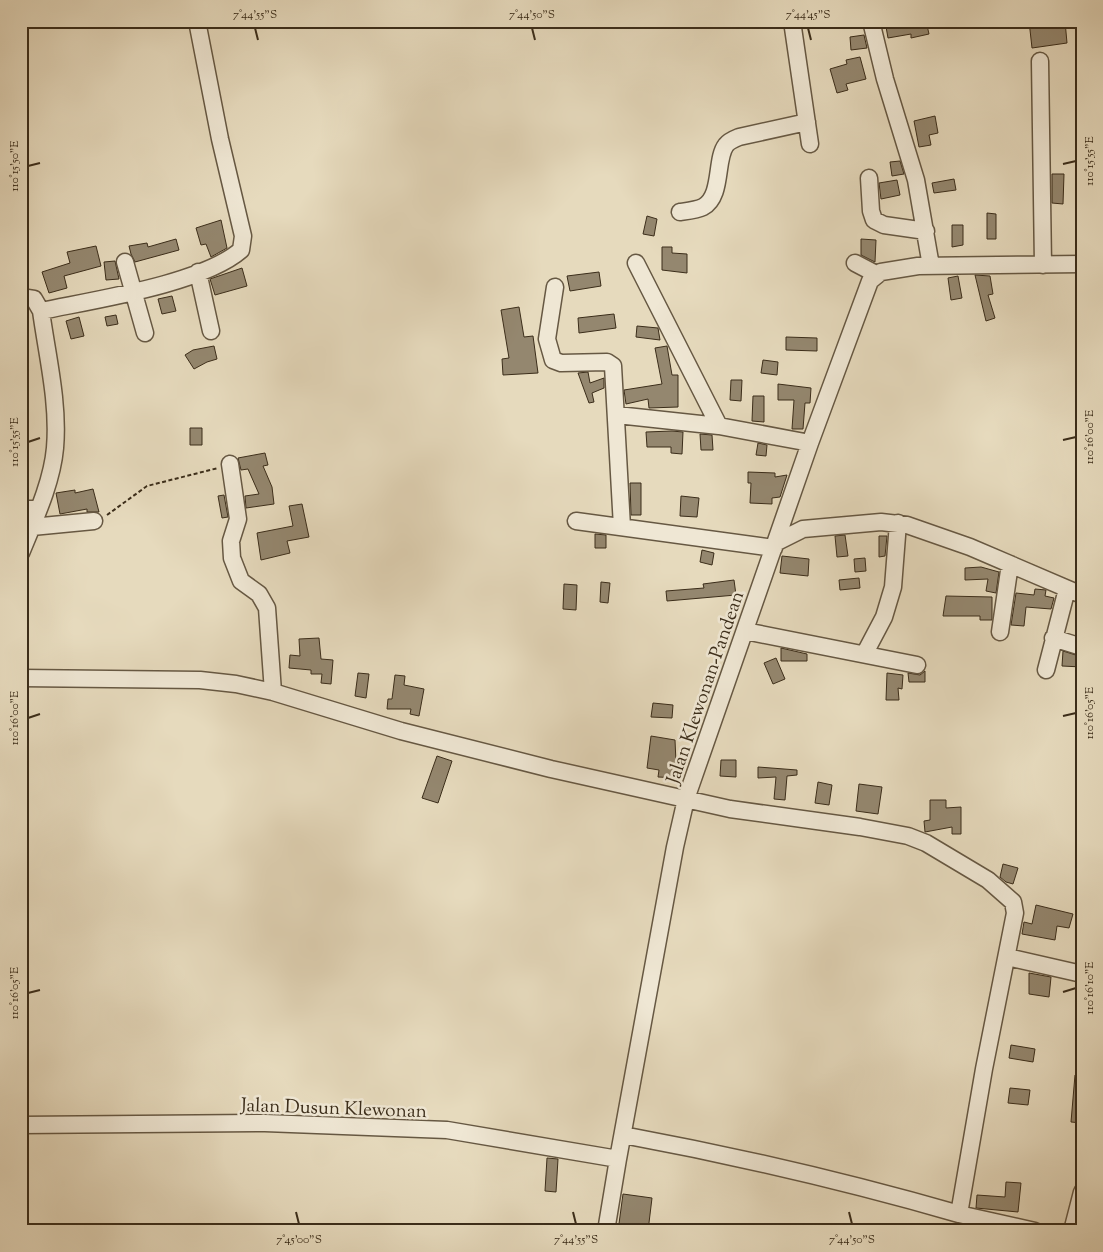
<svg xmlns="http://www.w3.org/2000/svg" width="1103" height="1252" viewBox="0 0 1103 1252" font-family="'Sorts Mill Goudy',serif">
<rect width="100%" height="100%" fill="#e6dabd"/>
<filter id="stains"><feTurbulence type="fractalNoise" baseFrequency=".004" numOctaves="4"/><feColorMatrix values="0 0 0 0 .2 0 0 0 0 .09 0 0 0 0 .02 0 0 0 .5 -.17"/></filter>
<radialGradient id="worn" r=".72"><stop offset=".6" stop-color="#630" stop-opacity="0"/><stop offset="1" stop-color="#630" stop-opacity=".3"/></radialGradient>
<path fill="#94876f" stroke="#3b2d1a" d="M 885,21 L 926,21 L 929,34 L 911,38 L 911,34 L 888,38 Z
M 1029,21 L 1065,21 L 1067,43 L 1032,48 Z
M 864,35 L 867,48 L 851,50 L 850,37 Z
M 860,57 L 866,79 L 846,84 L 848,90 L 837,93 L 830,69 L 847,64 L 846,60 Z
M 935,116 L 938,133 L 929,135 L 931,145 L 919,147 L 914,121 Z
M 900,161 L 904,174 L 892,176 L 890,162 Z
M 1052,174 L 1064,174 L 1063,204 L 1052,203 Z
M 954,179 L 956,190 L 934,193 L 932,183 Z
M 897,180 L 900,195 L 881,199 L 879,183 Z
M 987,213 L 996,214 L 996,239 L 987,239 Z
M 647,216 L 657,219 L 654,236 L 643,234 Z
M 221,220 L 227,248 L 211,257 L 206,244 L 201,245 L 196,228 Z
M 952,225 L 963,225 L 963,245 L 952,247 Z
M 176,239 L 179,250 L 135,262 L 131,254 L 129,246 L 147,243 L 148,247 Z
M 861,239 L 876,240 L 875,262 L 861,255 Z
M 96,246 L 101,266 L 64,276 L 67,288 L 49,293 L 42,272 L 70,263 L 67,252 Z
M 662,247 L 672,247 L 672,253 L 687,254 L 687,273 L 662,270 Z
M 115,261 L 119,279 L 106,280 L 104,262 Z
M 242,268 L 247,286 L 215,295 L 210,279 Z
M 599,272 L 601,286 L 570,291 L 567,276 Z
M 975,275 L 990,276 L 993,294 L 988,295 L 995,318 L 986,321 Z
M 958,276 L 962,298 L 951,300 L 948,278 Z
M 172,296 L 176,311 L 162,314 L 158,299 Z
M 519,307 L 524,337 L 533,336 L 538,373 L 503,375 L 502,359 L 509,358 L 501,310 Z
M 614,314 L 616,328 L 579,333 L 578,318 Z
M 116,315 L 118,324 L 107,326 L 105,317 Z
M 79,317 L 84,336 L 71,339 L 66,321 Z
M 637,326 L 658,328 L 660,340 L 636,337 Z
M 786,337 L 817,338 L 817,351 L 786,350 Z
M 214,346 L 217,359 L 207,362 L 194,369 L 185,355 L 193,350 Z
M 667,346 L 672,375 L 678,375 L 678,407 L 649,408 L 648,399 L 626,404 L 624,390 L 662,384 L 655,348 Z
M 763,360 L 778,362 L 777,375 L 761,373 Z
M 588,372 L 590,383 L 604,378 L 604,388 L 592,393 L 594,402 L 589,403 L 578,373 Z
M 731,380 L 742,380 L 741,401 L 730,400 Z
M 778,384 L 811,388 L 810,403 L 805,403 L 803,429 L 792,429 L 794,400 L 778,400 Z
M 753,396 L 764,396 L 764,422 L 752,421 Z
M 190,428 L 202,428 L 202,445 L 190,445 Z
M 672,431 L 683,432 L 682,454 L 671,453 L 671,447 L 647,447 L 646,432 Z
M 700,434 L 712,435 L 713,450 L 701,450 Z
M 758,443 L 767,445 L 766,456 L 756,455 Z
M 265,453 L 268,465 L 263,466 L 272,487 L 274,504 L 246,508 L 245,496 L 259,494 L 248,469 L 241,470 L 238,458 Z
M 748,472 L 775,473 L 775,477 L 787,475 L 780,497 L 772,498 L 772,504 L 750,503 L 751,483 L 748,483 Z
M 630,483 L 641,483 L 641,515 L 631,515 Z
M 93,489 L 99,512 L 87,512 L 87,509 L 60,514 L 56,493 L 75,490 L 75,493 Z
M 224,495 L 228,517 L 222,518 L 218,496 Z
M 681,496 L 699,498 L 697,517 L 680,516 Z
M 302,504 L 309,537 L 287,541 L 290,553 L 261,560 L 257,533 L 293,526 L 289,506 Z
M 595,534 L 606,535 L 606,548 L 595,548 Z
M 845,535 L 848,556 L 837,557 L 835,536 Z
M 879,536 L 887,536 L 885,556 L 879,557 Z
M 702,550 L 714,553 L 712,565 L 700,562 Z
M 782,556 L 809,559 L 808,576 L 780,573 Z
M 865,558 L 866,571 L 855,572 L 854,559 Z
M 981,567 L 999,572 L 996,593 L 986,591 L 988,579 L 965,580 L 965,568 Z
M 859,578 L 860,588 L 840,590 L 839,580 Z
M 734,580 L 736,595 L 667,601 L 666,591 L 704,588 L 703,584 Z
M 601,582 L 610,583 L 608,603 L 600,602 Z
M 564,584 L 577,585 L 576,610 L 563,609 Z
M 1035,589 L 1046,590 L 1045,596 L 1054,598 L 1051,609 L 1026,607 L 1024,626 L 1011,625 L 1016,593 L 1034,595 Z
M 946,596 L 992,597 L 992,620 L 980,620 L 980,616 L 943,616 Z
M 319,638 L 321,659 L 333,660 L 331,684 L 321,683 L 322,674 L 311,674 L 311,670 L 289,668 L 290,655 L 300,656 L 299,639 Z
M 781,648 L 807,654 L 807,661 L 781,661 Z
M 1063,651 L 1082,657 L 1082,667 L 1062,666 Z
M 776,658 L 785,679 L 773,684 L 764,663 Z
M 925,671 L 925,682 L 909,682 L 908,673 L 920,675 Z
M 358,673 L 369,674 L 366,698 L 355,696 Z
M 887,673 L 903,675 L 902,689 L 898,688 L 899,700 L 886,700 Z
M 395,675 L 405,676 L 404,685 L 424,689 L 419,716 L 410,714 L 411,709 L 387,709 L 388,699 L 392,699 Z
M 653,703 L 673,705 L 672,718 L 651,717 Z
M 651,736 L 675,740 L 676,763 L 682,764 L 681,778 L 658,777 L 659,770 L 647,768 Z
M 437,756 L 452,761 L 438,803 L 422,798 Z
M 721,760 L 736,760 L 736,777 L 720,776 Z
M 758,767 L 797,770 L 797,775 L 787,776 L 785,800 L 774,799 L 776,777 L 758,778 Z
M 818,782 L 832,785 L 829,805 L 815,803 Z
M 859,784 L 882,787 L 878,814 L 856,811 Z
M 930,800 L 946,800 L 946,808 L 961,807 L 961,834 L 952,834 L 952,827 L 925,832 L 924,821 L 930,820 Z
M 1003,864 L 1018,868 L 1013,884 L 1006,882 L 1000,877 Z
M 1036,905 L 1073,914 L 1069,928 L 1057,926 L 1055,940 L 1022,934 L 1024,922 L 1032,924 Z
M 1029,973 L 1051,977 L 1049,997 L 1029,994 Z
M 1011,1045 L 1035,1049 L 1033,1062 L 1009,1058 Z
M 1075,1075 L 1082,1076 L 1082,1123 L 1071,1122 Z
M 1010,1088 L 1030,1090 L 1028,1105 L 1008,1103 Z
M 547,1158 L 558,1159 L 556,1192 L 545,1191 Z
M 1006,1182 L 1021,1183 L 1018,1212 L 976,1208 L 977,1195 L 1005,1197 Z
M 623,1194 L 652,1198 L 648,1231 L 618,1231 Z"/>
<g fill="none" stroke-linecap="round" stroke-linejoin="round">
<g stroke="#665843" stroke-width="19">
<path id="minor" d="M 792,21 L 810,144
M 871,21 L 885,79 L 916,180 L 931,266
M 1040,61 L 1043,265
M 869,178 L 871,211 L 874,220 L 884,225 L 926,231
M 680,212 C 687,211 697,210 703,207 C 723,196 715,159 726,145 C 729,141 734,139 739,137 L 807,122
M 125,262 L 145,333
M 636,263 L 719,426
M 855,263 L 876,274
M 198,272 L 211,331
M 555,287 L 547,339 L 553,360 L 561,363 L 607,362 L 613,366 L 622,527
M 21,297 L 34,299 L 41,311
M 617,415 L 719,426 L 810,443
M 230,464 L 238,519 L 231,541 L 232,558 L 241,581 L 259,594 L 267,608 L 273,692
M 21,509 L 38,509
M 576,521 L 774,548
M 32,527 L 94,521
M 777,542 L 803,529 L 881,522 L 907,525 L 970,547 L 1082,595
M 21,553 C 34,521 52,483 55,448 C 59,403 47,355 41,311 C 93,300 202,284 241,250 L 243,236 L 220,139 L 197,21
M 745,631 L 917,665
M 1000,632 L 1010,564
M 1053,638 L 1082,647
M 865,653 L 884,617 L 893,587 L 898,523
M 1046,670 L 1067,589
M 21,678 L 200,680 L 236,684 L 273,692 L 401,731 L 551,769 L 730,809 L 860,827 L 908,836 L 926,843 L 988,880 L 1013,902 L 1015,913 L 984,1069 L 959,1214 C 848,1182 736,1156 623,1135
M 1007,957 L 1082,974
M 21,1125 L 265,1123 L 447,1130 L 618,1159 L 675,847 L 686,799 L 810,443 L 870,281 L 881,272 L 918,266 L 1082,264
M 959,1214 L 1035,1231
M 606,1231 L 618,1159
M 1072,1231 L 1082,1192"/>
</g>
<path stroke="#3b2d1a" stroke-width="2" stroke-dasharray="4 2.5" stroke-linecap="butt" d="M 107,515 L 147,486 L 218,468"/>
<use href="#minor" stroke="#efe7d4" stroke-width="16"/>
</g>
<path fill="none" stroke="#3b2d1a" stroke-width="2" d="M 255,28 L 258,40M 532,28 L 535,40M 808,28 L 811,40M 1063,164 L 1076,161M 28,166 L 40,163M 1063,440 L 1076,437M 28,442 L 40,438M 1063,716 L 1076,713M 28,718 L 40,714M 1063,992 L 1076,988M 28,993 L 40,990M 296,1212 L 299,1224M 573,1212 L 576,1224M 849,1212 L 852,1224"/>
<g text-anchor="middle" stroke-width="5" stroke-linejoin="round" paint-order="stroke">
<g font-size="19" fill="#3b2d1a" stroke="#efe7d4">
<text transform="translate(704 687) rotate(-71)" y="7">Jalan Klewonan-Pandean</text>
<text transform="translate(334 1107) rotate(2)" y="7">Jalan Dusun Klewonan</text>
</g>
</g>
<rect width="1103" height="1252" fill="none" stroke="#e6dabd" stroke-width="55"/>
<rect x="28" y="28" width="1048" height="1196" fill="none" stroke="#3b2d1a" stroke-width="2"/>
<g font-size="12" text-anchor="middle" fill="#3b2d1a">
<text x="255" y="18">7°44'55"S</text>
<text x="532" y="18">7°44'50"S</text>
<text x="808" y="18">7°44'45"S</text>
<text transform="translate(1089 161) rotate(-90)" y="4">110°15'55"E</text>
<text transform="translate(14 166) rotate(-90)" y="4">110°15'50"E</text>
<text transform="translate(1089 437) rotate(-90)" y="4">110°16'00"E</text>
<text transform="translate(14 442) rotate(-90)" y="4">110°15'55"E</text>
<text transform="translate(1089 713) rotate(-90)" y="4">110°16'05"E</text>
<text transform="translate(14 718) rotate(-90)" y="4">110°16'00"E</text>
<text transform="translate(1089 988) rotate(-90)" y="4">110°16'10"E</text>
<text transform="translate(14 993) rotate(-90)" y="4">110°16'05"E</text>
<text x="299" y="1243">7°45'00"S</text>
<text x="576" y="1243">7°44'55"S</text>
<text x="852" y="1243">7°44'50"S</text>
</g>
<rect width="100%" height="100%" filter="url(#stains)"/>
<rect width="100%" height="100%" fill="url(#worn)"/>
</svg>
